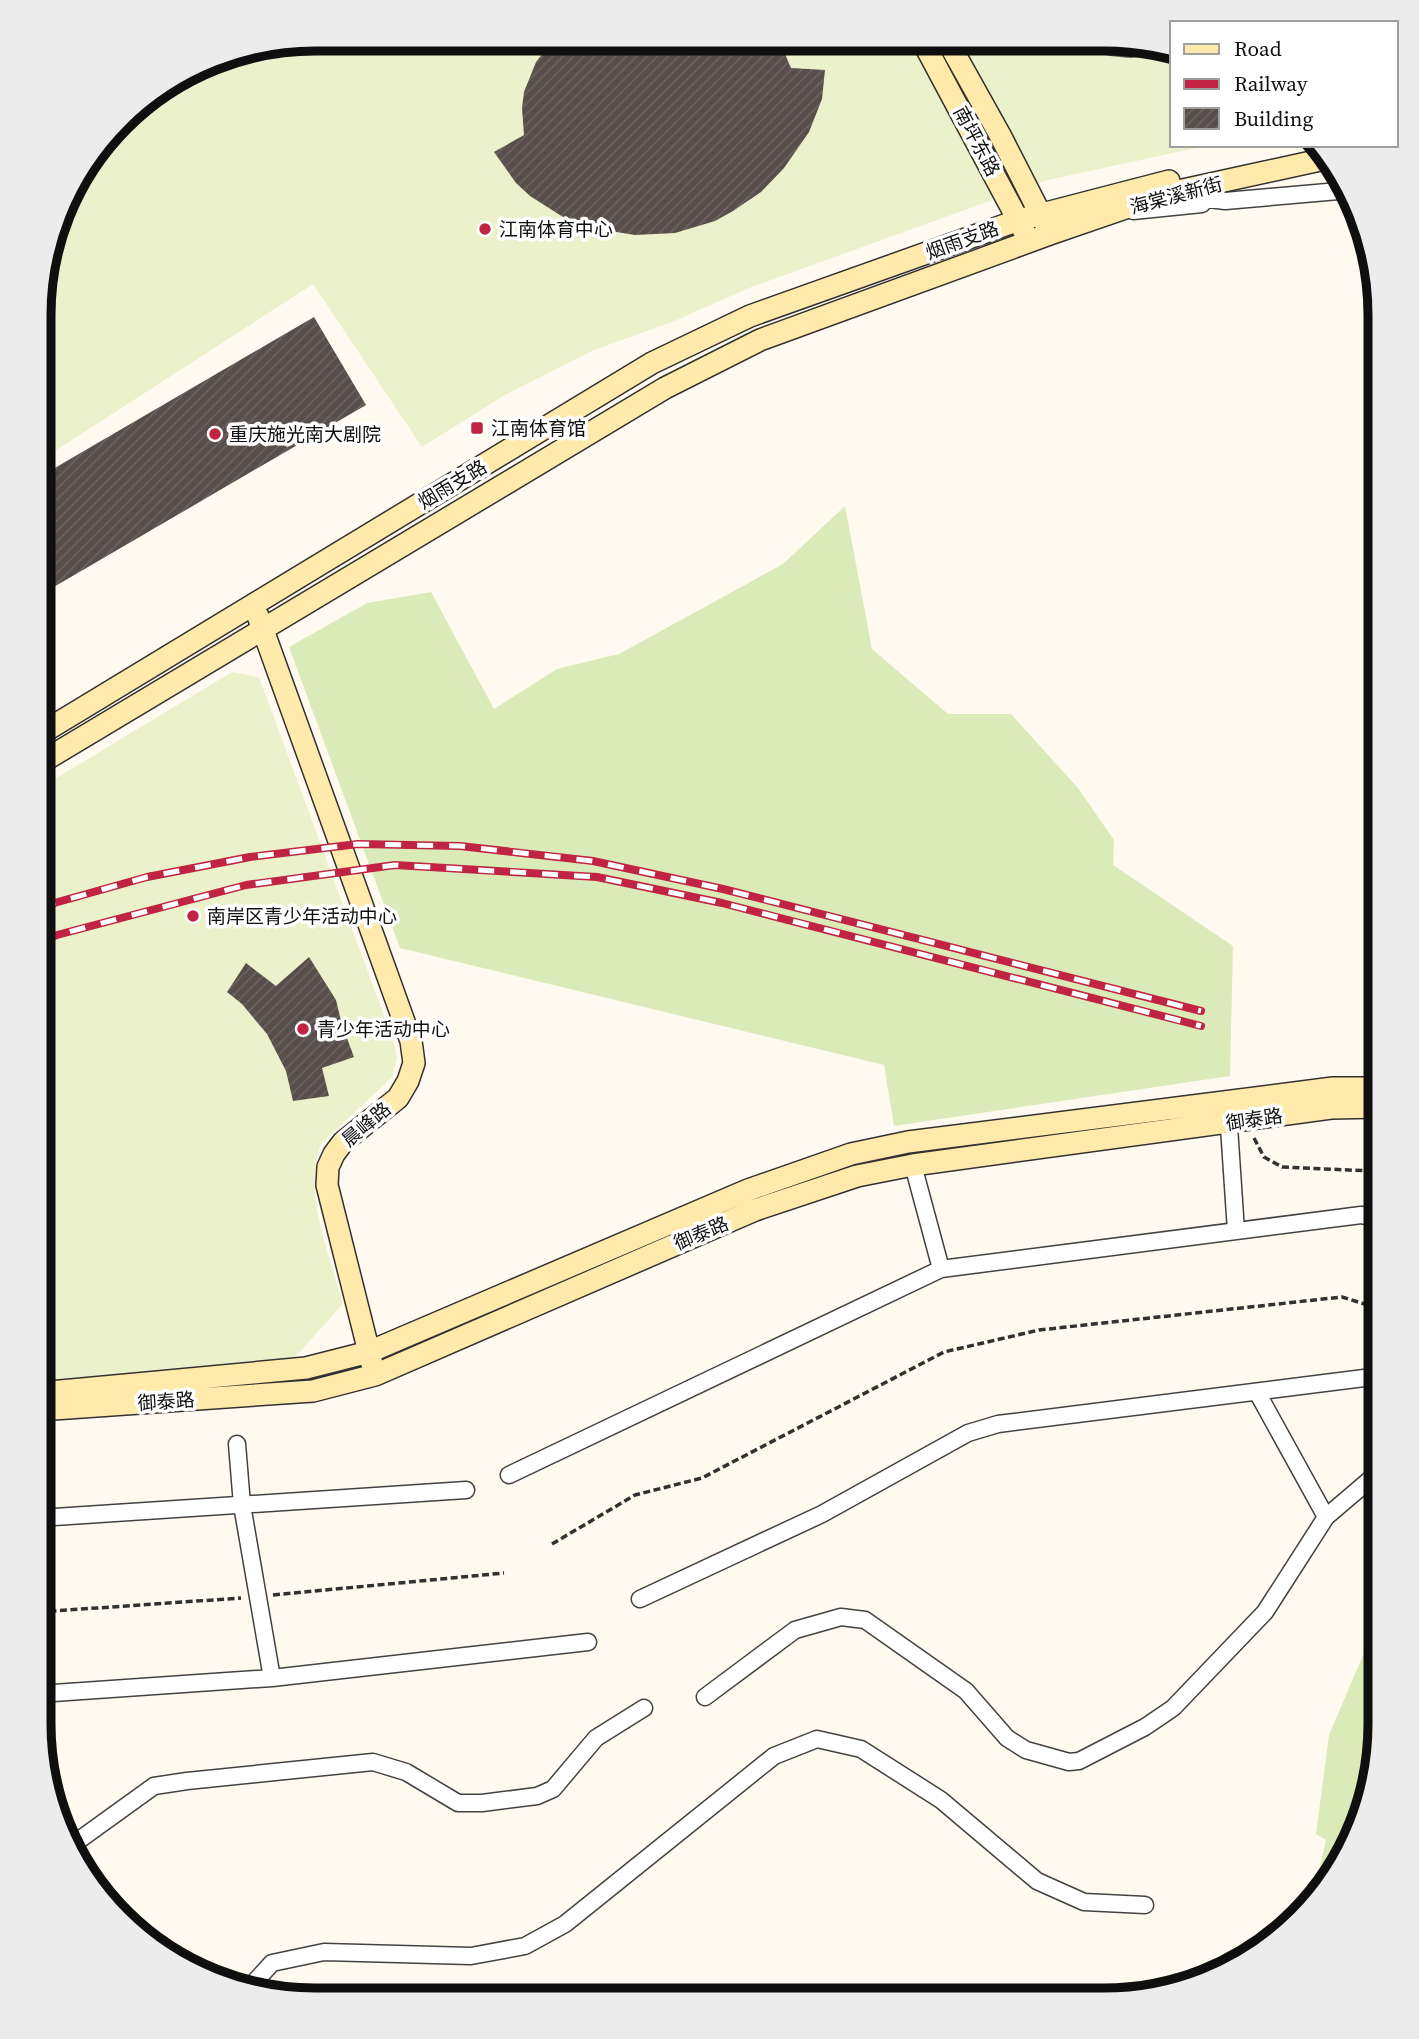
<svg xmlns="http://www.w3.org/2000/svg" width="1419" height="2039" viewBox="0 0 1419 2039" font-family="'Source Serif 4','Noto Sans SC',serif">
<defs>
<pattern id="building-hatch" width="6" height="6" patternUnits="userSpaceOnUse" patternTransform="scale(1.75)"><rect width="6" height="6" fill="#584e4b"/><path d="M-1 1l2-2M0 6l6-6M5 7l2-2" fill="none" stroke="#6b6361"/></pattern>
</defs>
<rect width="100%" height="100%" fill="#fffaf0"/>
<path fill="#daeab9" d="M 845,506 L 872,649 L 948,714 L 1011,714 L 1078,788 L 1114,840 L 1113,865 L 1233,946 L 1230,1076 L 894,1126 L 884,1065 L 400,948 L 289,647 L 367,603 L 431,592 L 494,709 L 557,669 L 619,654 L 783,564 Z
M 1380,1634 L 1380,1743 L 1366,1814 L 1334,1878 L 1313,1902 L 1307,1900 L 1314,1892 L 1326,1840 L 1316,1834 L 1329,1735 L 1370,1639 Z"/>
<path fill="#eaf1cb" d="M 314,39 L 1141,41 L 1172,49 L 1172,145 L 1210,145 L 1048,180 L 749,288 L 672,322 L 594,350 L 505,395 L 422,447 L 313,284 L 41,460 L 41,278 L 75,177 L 133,107 L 225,53 Z
M 232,672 L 259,677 L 394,1043 L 397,1058 L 392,1077 L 321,1144 C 302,1193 330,1255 343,1304 L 295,1357 L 39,1381 L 40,788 Z"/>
<path fill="url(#building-hatch)" d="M 554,39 L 779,40 L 791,68 L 825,70 L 822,99 L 809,132 L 784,168 L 761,192 L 733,211 L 715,221 L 675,233 L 635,235 L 598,229 L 563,217 L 530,196 L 516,183 L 494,152 L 524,135 L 522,108 L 524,92 L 536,62 Z
M 1072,41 L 1141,41 L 1172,49 L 1172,52 L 1130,58 L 1110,56 L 1072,46 Z
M 314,317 L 366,405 L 40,595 L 41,476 Z
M 309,957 L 336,1000 L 342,1025 L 354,1057 L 322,1068 L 329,1096 L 293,1101 L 286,1071 L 267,1034 L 242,1004 L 227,992 L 246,963 L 276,986 Z"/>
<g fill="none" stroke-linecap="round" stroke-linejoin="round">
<g stroke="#424242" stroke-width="19">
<path id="street" d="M 1178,195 L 1225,201 L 1350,190
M 1133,211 L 1202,204
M 1228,1112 L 1236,1231
M 913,1165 L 941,1269
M 1257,1392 L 1326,1517
M 237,1444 L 242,1505 L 272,1678
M 509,1475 L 941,1269 L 1361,1215 L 1380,1218
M 39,1518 L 466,1490
M 640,1599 L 822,1514 L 968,1433 L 998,1424 L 1380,1376
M 39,1694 L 272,1678 L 588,1642
M 705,1697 L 795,1630 L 841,1617 L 865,1620 L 966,1691 L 1007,1738 L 1026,1750 L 1069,1762 L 1079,1761 L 1145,1727 L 1173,1708 L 1265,1612 L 1326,1517 L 1380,1471
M 68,1848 L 154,1786 L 187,1781 L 373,1762 L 406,1772 L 458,1803 L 482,1803 L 537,1796 L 553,1789 L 596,1738 L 644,1708
M 250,1987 L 272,1963 L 324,1952 L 471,1956 L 525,1946 L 565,1924 L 774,1756 L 817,1739 L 861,1749 L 941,1800 L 1037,1881 L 1084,1902 L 1145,1905"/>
</g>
<g stroke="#313131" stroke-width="24">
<path id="secondary" d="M 922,40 L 1025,233
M 947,40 L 1000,135 L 1047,227
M 258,616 L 411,1041 L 414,1063 L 408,1081 L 398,1098 L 343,1142 L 334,1154 L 328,1167 L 327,1185 L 372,1364
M 40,734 L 652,363 L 750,316 L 1019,220 L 1169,181
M 40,763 L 665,388 L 760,340 L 1050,234 L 1169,193 L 1325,159
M 39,1393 L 306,1368 L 369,1352 L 748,1190 L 851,1154 L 908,1142 L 1333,1088 L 1380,1088
M 39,1410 L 313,1391 L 375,1375 L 755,1210 L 857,1176 L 913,1165 L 1331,1108 L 1380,1107"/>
</g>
<path stroke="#313131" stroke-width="3.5" stroke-dasharray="7 3.5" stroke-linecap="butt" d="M 1254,1138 L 1264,1157 L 1282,1167 L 1371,1171 L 1380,1165
M 552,1544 L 635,1495 L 702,1478 L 944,1352 L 1039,1330 L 1342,1297 L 1368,1305 L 1380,1330
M 273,1595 L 504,1573
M 39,1612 L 241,1598"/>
<use href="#street" stroke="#fff" stroke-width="16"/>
<use href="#secondary" stroke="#ffeaab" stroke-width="21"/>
<g stroke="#c12442" stroke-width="8">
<path id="rail" d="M 40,907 L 147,877 L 250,857 L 358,844 L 460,846 L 593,861 L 723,889 L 1201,1011
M 40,943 L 57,935 L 246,885 L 395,865 L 597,877 L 722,903 L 1201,1026"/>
</g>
<use href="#rail" stroke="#fff" stroke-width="5" stroke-dasharray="16" stroke-linecap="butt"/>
</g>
<g fill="#c12442" stroke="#fff" stroke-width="2.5">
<circle cx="485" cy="229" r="7"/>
<rect x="470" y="421" width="14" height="14" rx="3.5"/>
<circle cx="215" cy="434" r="7"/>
<circle cx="193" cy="916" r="7"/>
<circle cx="303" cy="1029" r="7"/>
</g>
<g text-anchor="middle" stroke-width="7" stroke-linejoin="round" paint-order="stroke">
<g font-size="19" fill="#0f0f0f" stroke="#fff">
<text transform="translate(977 141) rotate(62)" y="7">南坪东路</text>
<text transform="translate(1176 195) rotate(-15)" y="7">海棠溪新街</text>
<text transform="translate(962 240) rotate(-20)" y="7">烟雨支路</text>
<text transform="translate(452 484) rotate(-31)" y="7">烟雨支路</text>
<text transform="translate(1254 1119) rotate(-8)" y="7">御泰路</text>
<text transform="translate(366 1124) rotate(-40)" y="7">晨峰路</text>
<text transform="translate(701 1233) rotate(-23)" y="7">御泰路</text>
<text transform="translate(166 1401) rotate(-4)" y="7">御泰路</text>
</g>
<g font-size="19" fill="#0f0f0f" stroke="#fff" text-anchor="start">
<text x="499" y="236">江南体育中心</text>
<text x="491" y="435">江南体育馆</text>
<text x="229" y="441">重庆施光南大剧院</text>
<text x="207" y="923">南岸区青少年活动中心</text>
<text x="317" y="1036">青少年活动中心</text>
</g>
</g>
<path d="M0 0H1419V2039H0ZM315 51H1104A264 264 0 0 1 1368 315V1724A264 264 0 0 1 1104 1988H315A264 264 0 0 1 51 1724V315A264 264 0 0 1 315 51Z" fill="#ececec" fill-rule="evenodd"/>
<path fill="none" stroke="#0f0f0f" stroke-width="9" d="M315 51H1104A264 264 0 0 1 1368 315V1724A264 264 0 0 1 1104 1988H315A264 264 0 0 1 51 1724V315A264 264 0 0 1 315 51Z"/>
<rect x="1170" y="21" width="228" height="126" fill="#ffffff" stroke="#9f9f9f" stroke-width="2"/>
<rect x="1184" y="44" width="35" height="10" fill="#ffeaab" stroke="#9f9f9f" stroke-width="2"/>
<text x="1234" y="56" font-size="21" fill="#0f0f0f">Road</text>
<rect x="1184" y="79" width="35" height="10" fill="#c12442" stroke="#9f9f9f" stroke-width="2"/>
<text x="1234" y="91" font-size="21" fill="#0f0f0f">Railway</text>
<rect x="1184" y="108" width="35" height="21" fill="url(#building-hatch)" stroke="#9f9f9f" stroke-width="2"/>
<text x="1234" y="126" font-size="21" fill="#0f0f0f">Building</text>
</svg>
